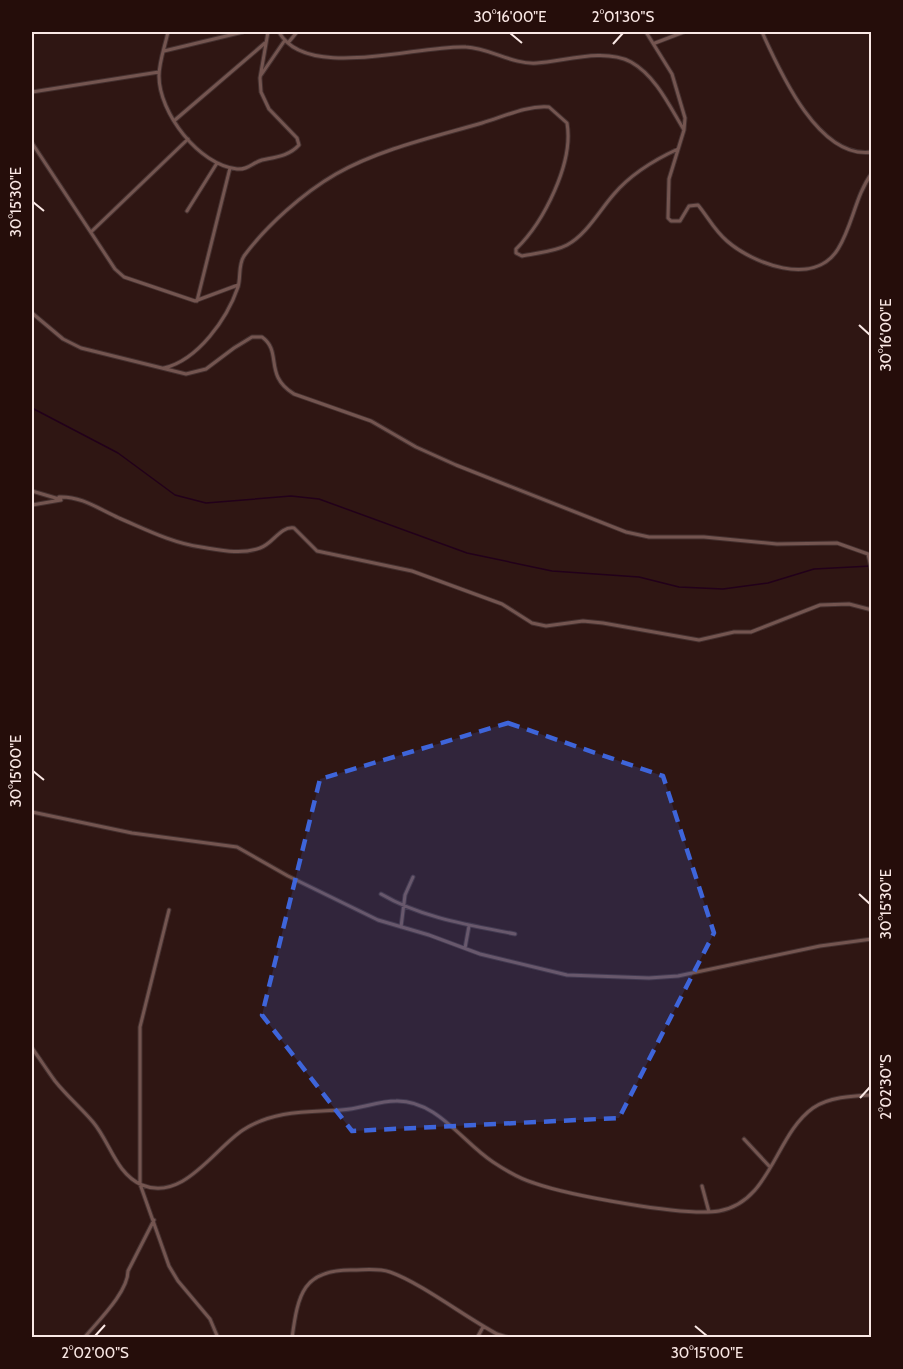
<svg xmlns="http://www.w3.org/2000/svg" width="903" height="1369" viewBox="0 0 903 1369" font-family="Cabin,sans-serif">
<rect width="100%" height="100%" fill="#2f1613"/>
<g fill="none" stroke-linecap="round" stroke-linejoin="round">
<path stroke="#22001a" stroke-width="1.5" d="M 32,408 L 118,453 L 175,495 L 206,503 L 291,496 L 319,499 L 467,553 L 552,571 L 639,577 L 679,587 L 723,589 L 768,583 L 814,569 L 871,566"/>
<g stroke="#44302f" stroke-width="5">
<path id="minor" d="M 32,32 L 33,32
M 168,32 C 165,46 159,62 159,76 C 159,113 199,165 237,169 C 248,170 252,163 262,160 C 276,157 289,156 299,145 L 297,138 L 269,109 L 261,92 L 260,78 L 268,32
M 279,32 C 306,82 420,44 466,47 C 490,48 513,65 537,63 C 565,61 604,48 631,62 C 656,76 670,107 684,130 L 669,179 L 668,218 L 671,221 L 680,221 L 689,206 L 698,205 C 708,217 714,230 727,241 C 752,263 814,288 838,249 C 853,225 855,196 872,173
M 646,32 L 672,74 L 685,118 L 684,130
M 762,32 C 780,72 819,160 872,152
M 288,43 L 297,32
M 655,43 L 684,32
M 164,51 L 243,32
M 261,75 L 285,40
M 32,92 L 159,72
M 175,120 L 265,43
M 32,143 L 115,269 L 124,277 L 195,301 L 238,285
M 187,211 L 217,163
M 92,231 L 188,139
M 197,301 L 230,168
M 32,313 L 63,339 L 81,348 L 186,374 L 206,369 L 234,348 L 252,337 L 262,337 C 283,352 263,375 294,394 L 371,421 L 416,447 L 456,465 L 626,532 L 649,537 L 704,537 L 777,544 L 837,543 L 868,554 L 872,572
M 164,368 C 198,360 227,319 238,287 C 241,277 238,265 244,256 C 266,226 303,193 336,174 C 380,149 434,137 482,123 C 503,117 527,105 549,107 L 567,123 C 574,162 544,222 516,249 L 516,253 L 522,256 C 536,253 554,252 567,245 C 587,234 599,211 614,194 C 631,174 654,160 678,149
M 32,491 L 59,499
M 32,505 L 61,500 L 59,497 C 81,496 99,509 119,518 C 145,529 172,543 201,547 C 220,550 241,555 260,548 C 273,544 280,526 294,528 L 317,551 L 412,571 L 502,604 L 532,623 L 546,626 L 583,621 L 603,623 L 699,640 L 734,632 L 751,632 L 820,605 L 849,604 L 872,610
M 32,812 L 132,833 L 237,847 L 288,876 L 378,920 L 429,935 L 480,954 L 567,975 L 649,978 L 678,976 L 820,946 L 872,939
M 381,894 C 422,918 469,925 515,934
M 169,910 L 140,1027 L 140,1184 L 169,1266 L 178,1281 L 210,1319 L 218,1338
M 401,927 L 405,895 L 413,877
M 465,948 L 469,926
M 32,1048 C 40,1059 47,1070 55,1081 C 67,1096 81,1108 93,1122 C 110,1142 116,1174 142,1185 C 183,1202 214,1149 243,1130 C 274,1110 307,1112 341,1110 C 360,1109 378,1101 396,1101 C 437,1100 462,1142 493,1162 C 505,1170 520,1179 534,1183 C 568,1195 685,1217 719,1211 C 771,1202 775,1135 813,1108 C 829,1097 852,1096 872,1095
M 744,1139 L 770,1167
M 702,1186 L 709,1212
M 84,1338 C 98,1321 128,1292 128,1271 L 154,1220
M 292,1338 C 298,1294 303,1269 353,1270 C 365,1270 378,1268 390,1272 C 421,1283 465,1317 497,1334 L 510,1338
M 477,1338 L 483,1327"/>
</g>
<use href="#minor" stroke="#745550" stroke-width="3"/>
</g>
<path fill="#3e65da" fill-opacity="0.2" stroke="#3e65da" stroke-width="4.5" stroke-dasharray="12 8" stroke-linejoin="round" d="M 508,723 L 663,776 L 714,933 L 619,1118 L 352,1131 L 262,1015 L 320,779 Z"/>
<path fill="none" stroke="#fae8e5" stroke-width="2" d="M 510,33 L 522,43M 613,44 L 623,33M 33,202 L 44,211M 859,325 L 870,335M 33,771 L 44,780M 859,894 L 870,904M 860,1098 L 870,1087M 695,1326 L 707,1336M 95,1336 L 105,1325"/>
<rect width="903" height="1369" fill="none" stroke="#250d0a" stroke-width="66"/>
<rect x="33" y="33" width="837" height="1303" fill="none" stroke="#fae8e5" stroke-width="2"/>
<g font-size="15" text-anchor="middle" fill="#fae8e5">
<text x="510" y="22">30°16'00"E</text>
<text x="623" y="22">2°01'30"S</text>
<text transform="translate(16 202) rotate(-90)" y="5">30°15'30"E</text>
<text transform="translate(886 335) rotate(-90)" y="5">30°16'00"E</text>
<text transform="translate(16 771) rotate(-90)" y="5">30°15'00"E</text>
<text transform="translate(886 904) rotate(-90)" y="5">30°15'30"E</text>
<text transform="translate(886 1087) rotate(-90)" y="5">2°02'30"S</text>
<text x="95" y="1358">2°02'00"S</text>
<text x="707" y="1358">30°15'00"E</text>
</g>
</svg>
